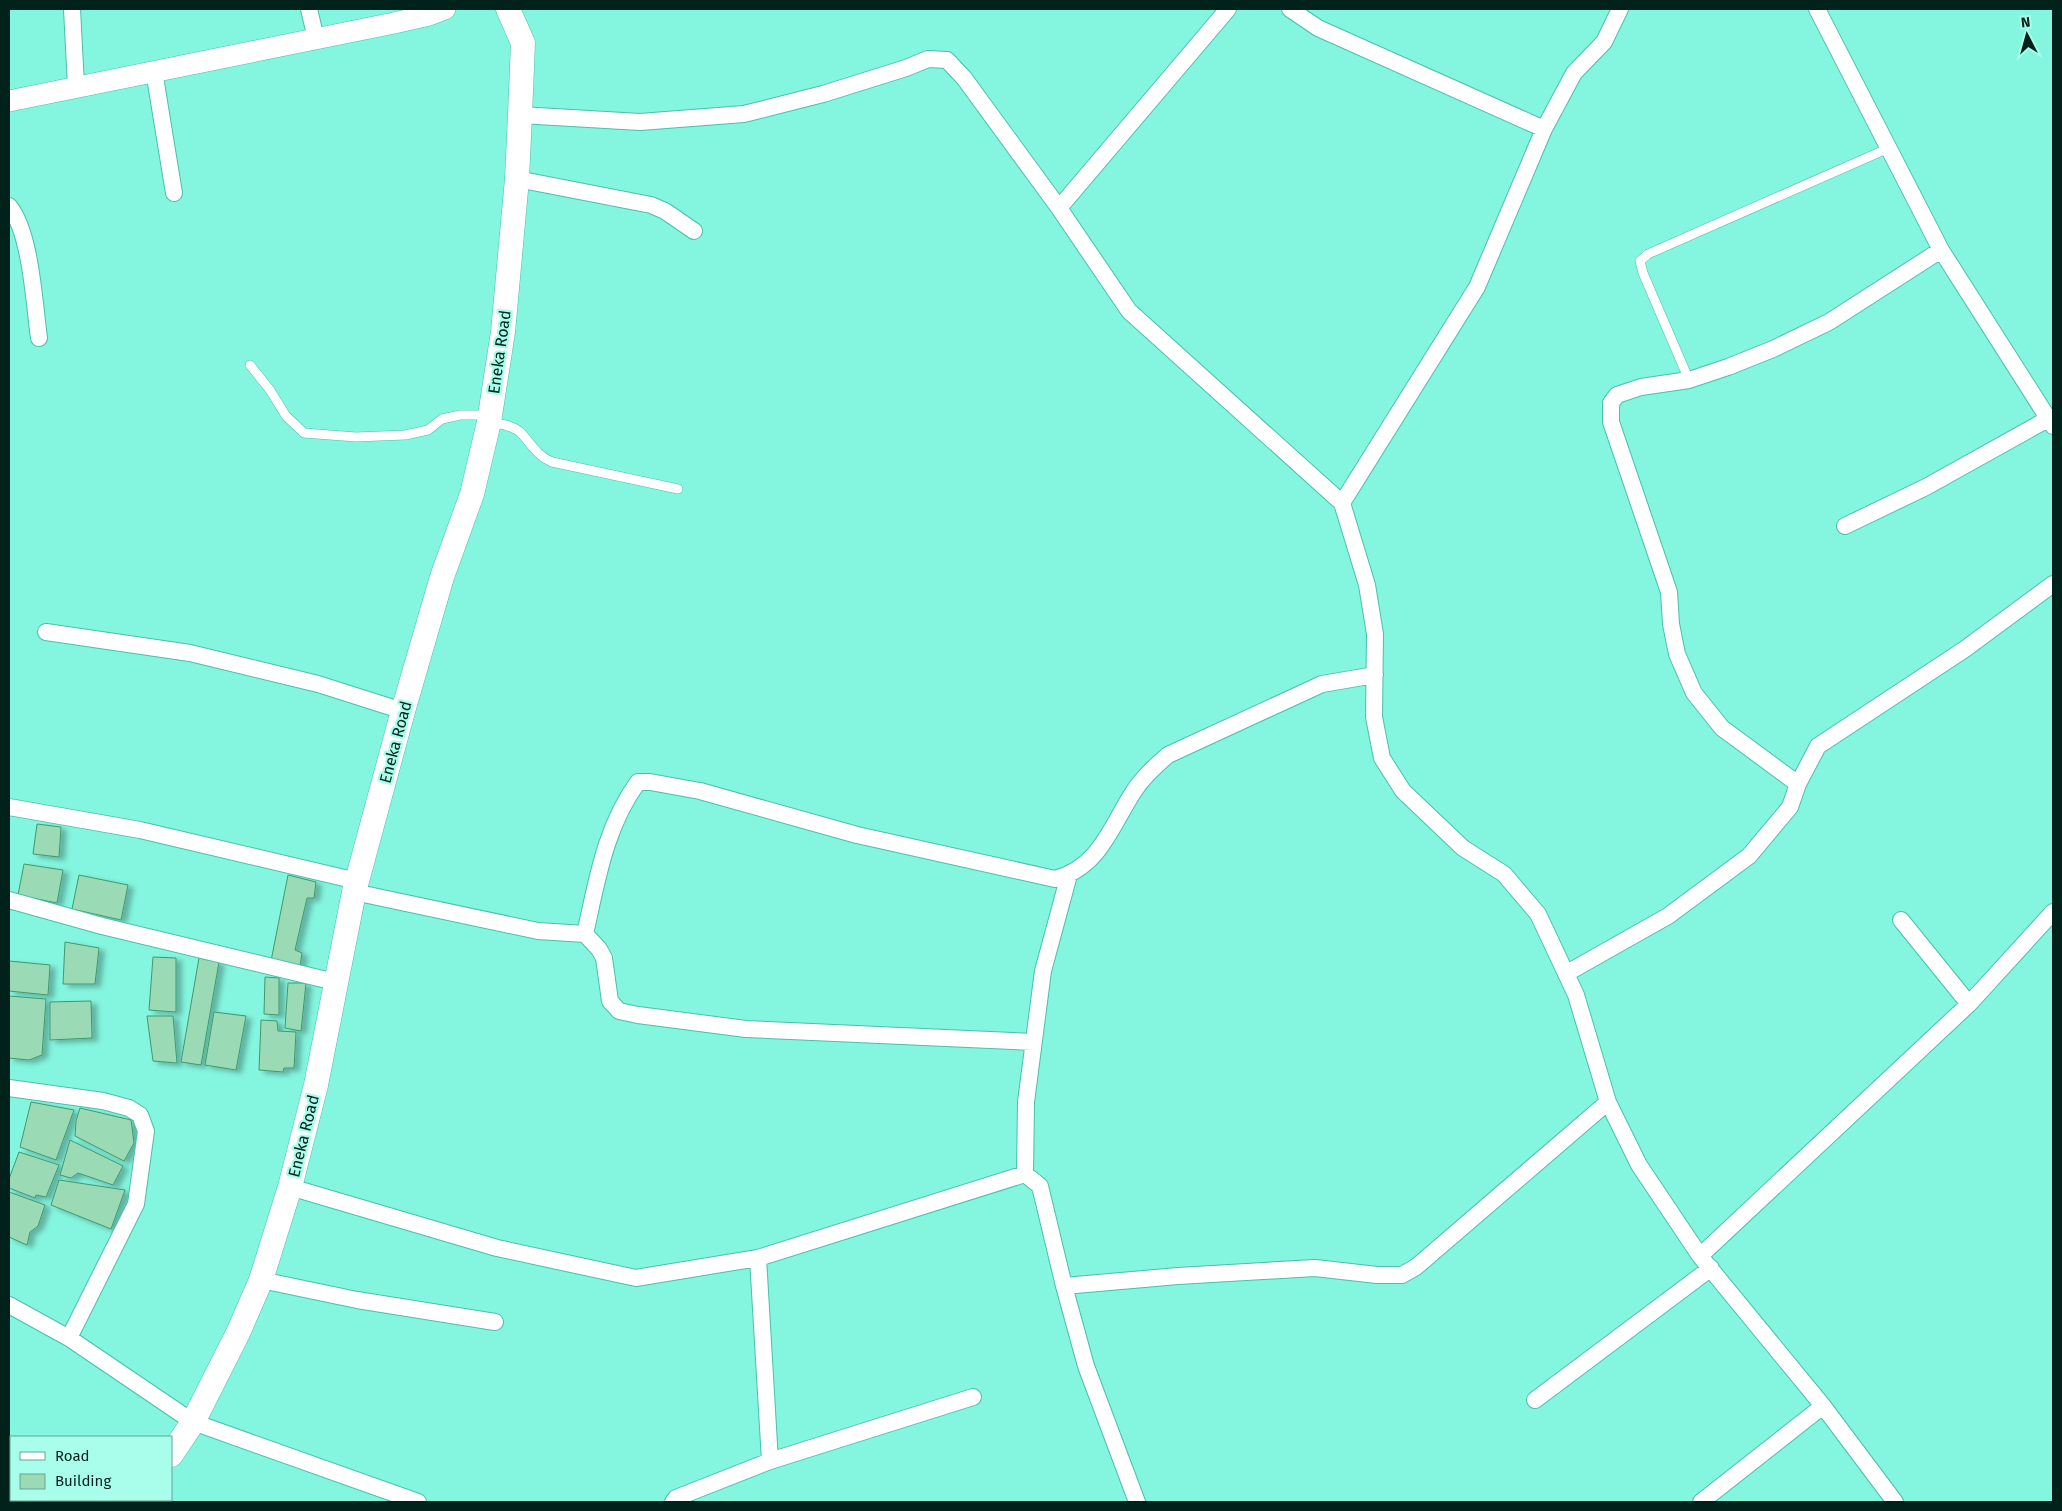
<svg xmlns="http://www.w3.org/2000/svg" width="2062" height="1511" viewBox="0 0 2062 1511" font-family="'Fira Sans',sans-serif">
<defs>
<filter id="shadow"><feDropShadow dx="5.5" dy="3" stdDeviation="2.5" flood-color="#0004"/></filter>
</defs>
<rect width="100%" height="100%" fill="#84f5de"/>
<path fill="#9adbb5" stroke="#40986c" filter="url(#shadow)" d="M 37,824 L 61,827 L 59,857 L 33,854 Z
M 24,864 L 63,870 L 57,903 L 18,895 Z
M 79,875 L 128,885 L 121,920 L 72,909 Z
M 288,875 L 316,882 L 314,898 L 307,898 L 295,950 L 302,953 L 300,966 L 271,961 Z
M 65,942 L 99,948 L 95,984 L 63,984 Z
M 153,957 L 176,958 L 176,1012 L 149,1010 Z
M 199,958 L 219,962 L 201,1065 L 181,1062 Z
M 9,961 L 50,965 L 48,995 L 9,991 Z
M 265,977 L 279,978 L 279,1015 L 264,1014 Z
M 288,983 L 306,983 L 301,1031 L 285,1028 Z
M 9,996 L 46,999 L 42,1055 L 29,1060 L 9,1058 Z
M 91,1001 L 92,1038 L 50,1040 L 50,1002 Z
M 214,1012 L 246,1016 L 236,1070 L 205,1065 Z
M 147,1016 L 173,1016 L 177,1063 L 153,1061 Z
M 261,1020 L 277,1021 L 278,1031 L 296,1032 L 294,1068 L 284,1068 L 283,1072 L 259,1070 Z
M 31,1102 L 74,1110 L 56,1160 L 20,1147 Z
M 80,1108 L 131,1120 L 134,1143 L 124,1161 L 75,1136 L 76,1121 Z
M 70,1140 L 123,1166 L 113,1185 L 78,1173 L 71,1178 L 60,1175 Z
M 19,1152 L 59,1165 L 46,1197 L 36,1195 L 35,1198 L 9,1188 L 9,1179 Z
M 59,1180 L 125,1190 L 111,1229 L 51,1205 Z
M 9,1192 L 45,1205 L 38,1226 L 30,1232 L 27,1245 L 9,1237 Z
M 25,1500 L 44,1500 L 42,1502 L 24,1502 Z
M 53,1500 L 70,1500 L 69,1502 L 53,1502 Z"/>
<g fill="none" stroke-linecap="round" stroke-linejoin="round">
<g stroke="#4bc0aa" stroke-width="10">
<path id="service" d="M 250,365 L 270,390 L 286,416 L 304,433 L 356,437 L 405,435 L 428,430 L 442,419 L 460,415 L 490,415
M 1689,380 L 1643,273 L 1640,261 L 1648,254 L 1889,148
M 490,422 C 500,424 512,425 520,432 C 531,443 537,456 552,462 L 678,489"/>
</g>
<g stroke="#4bc0aa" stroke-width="18">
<path id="minor" d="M 72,9 L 76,86
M 309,9 L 316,39
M 1290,9 L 1318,28 L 1544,129
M 1817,9 L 1941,250 L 2053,426
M 154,71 L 174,193
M 520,115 L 640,122 L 744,114 L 823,94 L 906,68 L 928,59 L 947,60 L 964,78 L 1059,208 L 1129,311 L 1342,503 L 1367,585 L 1375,634 L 1374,717 L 1382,758 L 1403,791 L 1463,848 L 1504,874 L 1538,914 L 1576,995 L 1608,1102 L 1639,1165 L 1700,1256 L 1823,1406 L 1895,1502
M 517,179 L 651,205 L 665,211 L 694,231
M 9,206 C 31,233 34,302 39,338
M 1059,208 L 1228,9
M 1342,503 L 1477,287 L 1544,129 L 1574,73 L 1604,42 L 1620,9
M 1845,526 L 1926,487 L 2048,419
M 46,632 L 190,653 L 318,684 L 403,711
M 1798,784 L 1722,728 L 1694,693 L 1677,654 L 1671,624 L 1669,592 L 1611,422 L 1611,403 L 1617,395 L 1641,387 L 1689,380 L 1728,367 L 1773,349 L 1829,322 L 1941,250
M 9,807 L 140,830 L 357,881
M 354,892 L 538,931 L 585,934 L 599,949 L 604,958 L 610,1001 L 619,1011 L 638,1015 L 746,1029 L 1033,1042
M 9,900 L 102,926 L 335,982
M 1901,920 L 1969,1004
M 585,934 C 597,881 605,827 638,782 L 650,782 L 700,791 L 857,835 L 1055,879 C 1100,867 1111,826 1134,791 C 1143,777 1155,766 1168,755 L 1322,684 L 1375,675
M 1567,973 L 1668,916 L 1749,856 L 1790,807 L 1798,784 L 1818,746 L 1965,649 L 2053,584
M 9,1088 L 103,1101 L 129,1108 L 140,1115 L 146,1131 L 136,1204 L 69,1338
M 1025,1174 L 1026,1102 L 1043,971 L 1069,875
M 290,1187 L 497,1248 L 636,1278 L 758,1258 L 1025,1174 L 1040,1186 L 1064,1286 L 1086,1366 L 1137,1502
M 1700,1256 L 1969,1004 L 2053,912
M 758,1258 L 770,1461
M 261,1280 L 357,1300 L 495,1322
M 1064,1286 L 1178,1276 L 1315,1268 L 1377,1275 L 1402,1275 L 1416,1267 L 1608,1102
M 9,1305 L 69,1338 L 193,1422 L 418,1502
M 1535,1400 L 1711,1268
M 673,1502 L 676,1498 L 770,1461 L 973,1397
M 1701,1502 L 1823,1406"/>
</g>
<g stroke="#4bc0aa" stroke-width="22">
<path id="tertiary" d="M 9,101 L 394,23 L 429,15 L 445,9"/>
</g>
<g stroke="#4bc0aa" stroke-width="25">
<path id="secondary" d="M 171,1455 L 193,1422 L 238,1333 L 261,1280 L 290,1187 L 316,1085 L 354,892 L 403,711 L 442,577 L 472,494 L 489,422 L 503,332 L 517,179 L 520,115 L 523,43 L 508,9
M 140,1502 L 142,1500"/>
</g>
<use href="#service" stroke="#fff" stroke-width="9"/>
<use href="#minor" stroke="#fff" stroke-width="16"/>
<use href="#tertiary" stroke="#fff" stroke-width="21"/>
<use href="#secondary" stroke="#fff" stroke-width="24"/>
</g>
<g text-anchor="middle" stroke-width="4.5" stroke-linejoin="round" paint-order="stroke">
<g font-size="16" fill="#00221b" stroke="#a8feeb">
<text transform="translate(499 352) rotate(-82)" y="6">Eneka Road</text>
<text transform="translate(395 742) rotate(-75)" y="6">Eneka Road</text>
<text transform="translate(303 1136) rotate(-76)" y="6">Eneka Road</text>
</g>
</g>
<rect width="2062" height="1511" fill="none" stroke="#00221b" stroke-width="20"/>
<rect x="10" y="1436" width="162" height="65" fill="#a8feeb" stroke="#65a698"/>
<rect x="20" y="1452" width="25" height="8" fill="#ffffff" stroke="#65a698"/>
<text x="55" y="1461" font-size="15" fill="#00221b">Road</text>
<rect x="20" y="1474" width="25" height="15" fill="#9adbb5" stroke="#65a698"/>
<text x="55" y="1486" font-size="15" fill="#00221b">Building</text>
<g transform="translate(2027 35) rotate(354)" stroke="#a8feeb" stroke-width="4" paint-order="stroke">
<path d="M0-4L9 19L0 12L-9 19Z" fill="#00221b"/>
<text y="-8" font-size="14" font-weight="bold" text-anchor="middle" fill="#00221b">N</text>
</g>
</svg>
